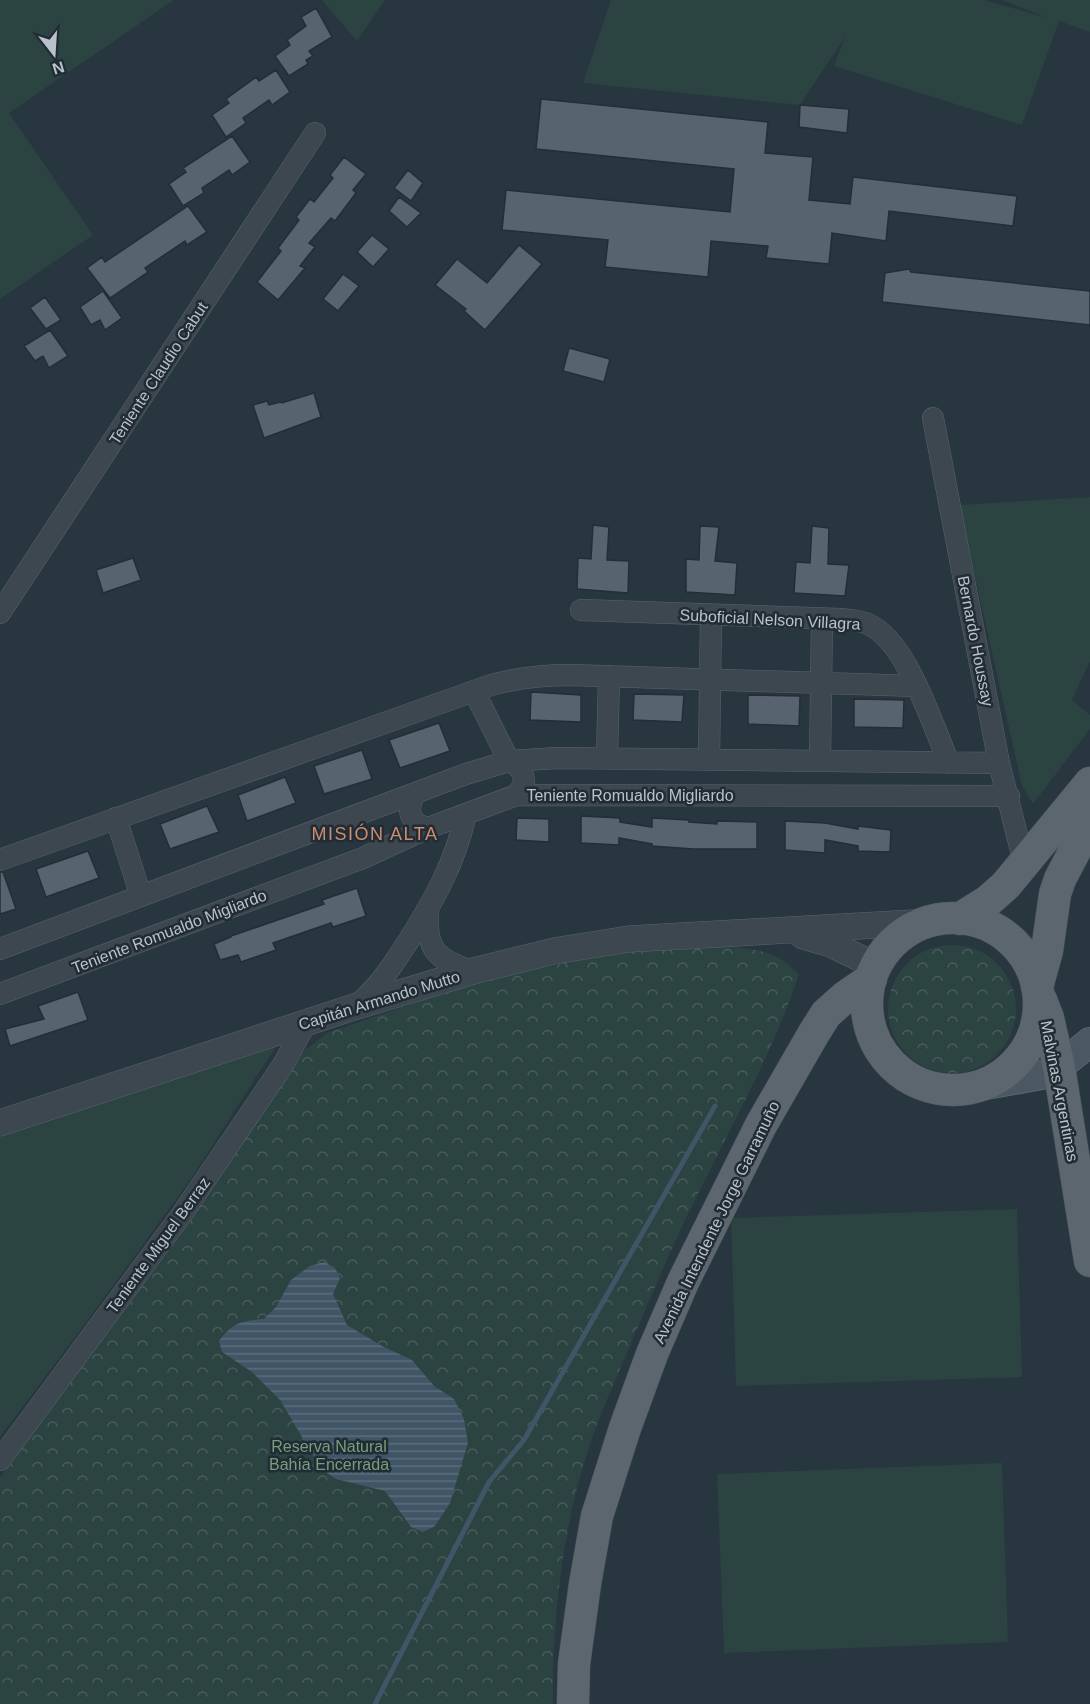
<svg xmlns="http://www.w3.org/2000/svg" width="1090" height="1704" viewBox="0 0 1090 1704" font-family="Arial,sans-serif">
<defs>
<pattern id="park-crowns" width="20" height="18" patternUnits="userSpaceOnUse" patternTransform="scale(1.5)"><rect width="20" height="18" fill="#2b4341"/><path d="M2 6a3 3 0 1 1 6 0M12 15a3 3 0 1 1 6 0" fill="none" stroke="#485c5b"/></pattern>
<pattern id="water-rules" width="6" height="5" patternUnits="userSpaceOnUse" patternTransform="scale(1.5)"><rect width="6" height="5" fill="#405667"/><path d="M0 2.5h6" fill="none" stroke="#5a6d7b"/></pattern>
</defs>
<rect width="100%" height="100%" fill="#283640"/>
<path fill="#2b4341" d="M 0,0 L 174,0 L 9,113 L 93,235 L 0,299 Z
M 322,0 L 385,0 L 357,41 Z
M 611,0 L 984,0 L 1048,18 L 1002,0 L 1090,0 L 1090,32 L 1059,21 L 1022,125 L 834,66 L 845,37 L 800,105 L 583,83 Z
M 1090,497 L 1090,661 L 1072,700 L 1090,715 L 1090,729 L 1033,804 L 1022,786 L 959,505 Z
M 276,1046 L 191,1179 L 97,1308 L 0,1437 L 0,1137 Z
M 1017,1209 L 1022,1377 L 736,1386 L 731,1218 Z
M 1002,1463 L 1008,1642 L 724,1653 L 717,1474 Z"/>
<path fill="url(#park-crowns)" d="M888 1009a64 64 0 1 1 128 0a64 64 0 1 1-128 0Z
M 730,946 C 763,952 773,949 799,974 C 775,1049 730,1128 695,1200 C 670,1250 649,1301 627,1353 C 611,1390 594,1427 583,1467 C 561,1540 552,1627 553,1704 L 0,1704 L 0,1477 L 181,1234 L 300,1054 L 327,1033 L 476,982 L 612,953 Z"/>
<path fill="url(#water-rules)" d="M 324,1262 L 335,1268 L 340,1278 L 333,1294 L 347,1325 L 382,1346 L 412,1360 L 434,1386 L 454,1399 L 464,1419 L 468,1443 L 450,1503 L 435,1526 L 423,1532 L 411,1527 L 385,1491 L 336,1479 L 321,1469 L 280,1400 L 252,1372 L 222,1352 L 219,1341 C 233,1322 241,1321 264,1319 L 276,1307 L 291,1280 L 310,1266 Z"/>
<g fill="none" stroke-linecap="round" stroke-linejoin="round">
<path stroke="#405667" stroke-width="5" d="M 375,1704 L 489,1482 L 524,1440 L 715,1106"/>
</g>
<path fill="#57646f" stroke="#232e37" stroke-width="1.5" d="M 316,8 L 332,37 L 309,51 L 313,56 L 306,60 L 308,64 L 289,76 L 275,56 L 290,45 L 287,40 L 306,26 L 301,17 Z
M 276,70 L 290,92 L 272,105 L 269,100 L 243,118 L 246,123 L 226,137 L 212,115 L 229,103 L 226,99 L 256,77 L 259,81 Z
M 541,99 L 768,122 L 765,153 L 813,157 L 809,200 L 850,204 L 853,177 L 1017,196 L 1013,226 L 889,211 L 886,241 L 832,233 L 829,264 L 766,258 L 768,246 L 711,241 L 708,277 L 605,267 L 608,240 L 502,230 L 506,190 L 730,212 L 734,169 L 536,149 Z
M 800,105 L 849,109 L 847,133 L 799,127 Z
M 232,136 L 250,162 L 232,175 L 229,170 L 202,188 L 204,193 L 183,206 L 169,184 L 186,172 L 183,168 Z
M 344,157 L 366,174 L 353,190 L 356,193 L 335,221 L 331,218 L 309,243 L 315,247 L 300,266 L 305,268 L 278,300 L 257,282 L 281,251 L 278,248 L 299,220 L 296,217 L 310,199 L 314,202 L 333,178 L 330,175 Z
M 408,170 L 423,183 L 411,201 L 394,188 Z
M 399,197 L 421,213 L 407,227 L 389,211 Z
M 188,206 L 207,232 L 187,245 L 185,241 L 145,268 L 148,272 L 110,298 L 87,268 L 102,257 L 105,262 Z
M 372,235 L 389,249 L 373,267 L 357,252 Z
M 519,245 L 542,264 L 485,330 L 464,311 L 466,309 L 435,285 L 457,259 L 487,283 Z
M 909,269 L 911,272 L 1090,291 L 1090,325 L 882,302 L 885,273 Z
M 343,274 L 359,286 L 338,311 L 323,299 Z
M 103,291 L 122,318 L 105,330 L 100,320 L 91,325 L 80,307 Z
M 45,297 L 61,320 L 46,329 L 30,308 Z
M 50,330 L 68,356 L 49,368 L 43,356 L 35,361 L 24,346 Z
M 569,348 L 610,359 L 604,382 L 563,371 Z
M 314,393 L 321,417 L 264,438 L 253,405 L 267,401 L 269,405 L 281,402 L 282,403 Z
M 593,525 L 609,527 L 607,560 L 629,561 L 628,593 L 577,589 L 578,558 L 591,559 Z
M 700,526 L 719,527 L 715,561 L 737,563 L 735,595 L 686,592 L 686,559 L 699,560 Z
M 812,526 L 829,528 L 828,564 L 849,565 L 845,596 L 794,593 L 796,562 L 810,563 Z
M 133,558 L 141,580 L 103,593 L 96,570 Z
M 531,692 L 581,695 L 581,722 L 530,720 Z
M 634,694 L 684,695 L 682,722 L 633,720 Z
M 748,695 L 800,696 L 799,726 L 748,724 Z
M 854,699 L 904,700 L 903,728 L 854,727 Z
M 439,723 L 450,751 L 400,768 L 389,740 Z
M 362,750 L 372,779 L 324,794 L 314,766 Z
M 285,777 L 296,803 L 247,821 L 238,795 Z
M 207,806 L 219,832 L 170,849 L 160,824 Z
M 581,816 L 620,818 L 620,822 L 652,827 L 652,818 L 689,820 L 689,822 L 717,824 L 717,821 L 757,822 L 757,849 L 694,849 L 652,846 L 652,844 L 619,838 L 619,845 L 581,843 Z
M 517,818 L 549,819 L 549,842 L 516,840 Z
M 785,821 L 825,823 L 858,829 L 858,826 L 891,830 L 890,852 L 858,851 L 858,846 L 825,840 L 825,853 L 785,850 Z
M 88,851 L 99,878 L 46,897 L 36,869 Z
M 0,872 L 3,872 L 16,909 L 0,914 Z
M 357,888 L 366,916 L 333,927 L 331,923 L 273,943 L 276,950 L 241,962 L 238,955 L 220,960 L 214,944 L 231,937 L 231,936 L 324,904 L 322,900 Z
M 78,992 L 88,1020 L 10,1046 L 5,1029 L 44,1019 L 38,1006 Z"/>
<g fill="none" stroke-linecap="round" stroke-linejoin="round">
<g stroke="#5a656d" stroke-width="22">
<path id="minor" d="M 933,418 L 999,763 L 1024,863
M 581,610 L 841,619 C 849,620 860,620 868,624 C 907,641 932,724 949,763
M 0,613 L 315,133
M 474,691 L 509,761 C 520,766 524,772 524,784 L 517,795
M 607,758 L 609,676
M 709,759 L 711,615
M 820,761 L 822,619
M 415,794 C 406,809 409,824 428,828
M 116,818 L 141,896
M 0,860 L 491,685 C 517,678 543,675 571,675 L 916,686
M 428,910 C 425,949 436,960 473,971
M 0,949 L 466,774 L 509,761 L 557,758 L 999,763
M 0,994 L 363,858 L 428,828 L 517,795 L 1009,796
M 357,1005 C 380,986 392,966 409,940 C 435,898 455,863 466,814
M 0,1460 L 182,1214 L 283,1065 L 306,1023"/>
</g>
<g stroke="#5a656d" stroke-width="27">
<path id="tertiary" d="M 803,936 L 831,944 L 876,966
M 0,1123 L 354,1007 L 473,971 L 554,951 L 629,939 L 930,922"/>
</g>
<g stroke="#5a656d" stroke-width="30">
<path id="secondary" d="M 981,1086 L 1047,1074 L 1059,1067 L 1090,1042"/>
</g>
<g stroke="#49535c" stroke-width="33">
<path id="primary" d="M867 1004a86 86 0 1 1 172 0a86 86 0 1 1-172 0Z
M 959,919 L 988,901 L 1006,885 L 1090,783
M 1037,987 L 1047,951 L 1055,894 L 1060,879 L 1090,822
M 1041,1000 L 1048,1018 L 1059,1067 L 1090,1261
M 573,1704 L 574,1664 L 585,1584 L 597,1516 L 625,1428 L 652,1354 L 683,1282 L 761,1125 L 814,1033 L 826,1014 L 845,997 L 871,979"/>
</g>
<use href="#minor" stroke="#3c4750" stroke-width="21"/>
<use href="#tertiary" stroke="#3c4750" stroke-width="26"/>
<use href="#secondary" stroke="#4b5762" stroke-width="28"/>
<use href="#primary" stroke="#5b666f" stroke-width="32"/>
</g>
<g text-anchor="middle" stroke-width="5" stroke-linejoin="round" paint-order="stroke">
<g font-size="16" fill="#b9c2ca" stroke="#212c35">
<text transform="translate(158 373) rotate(-57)" y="6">Teniente Claudio Cabut</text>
<text transform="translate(770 619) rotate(3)" y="6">Suboficial Nelson Villagra</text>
<text transform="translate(976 641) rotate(79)" y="6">Bernardo Houssay</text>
<text x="630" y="801">Teniente Romualdo Migliardo</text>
<text transform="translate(169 931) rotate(-21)" y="6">Teniente Romualdo Migliardo</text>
<text transform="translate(379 1000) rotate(-17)" y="6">Capitán Armando Mutto</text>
<text transform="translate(1060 1091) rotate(79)" y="6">Malvinas Argentinas</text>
<text transform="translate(716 1222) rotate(-64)" y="6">Avenida Intendente Jorge Garramuño</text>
<text transform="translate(158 1245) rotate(-54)" y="6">Teniente Miguel Berraz</text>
</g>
<g font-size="16" fill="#799e7d" stroke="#212c35">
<text x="329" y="1452">Reserva Natural<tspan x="329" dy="18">Bahía Encerrada</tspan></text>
</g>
<g font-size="18" letter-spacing="1.5" fill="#cd8c71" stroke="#212c35">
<text x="375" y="840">MISIÓN ALTA</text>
</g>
</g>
<g transform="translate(54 54) rotate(163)" stroke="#212c35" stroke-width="4.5" paint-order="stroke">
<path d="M0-4.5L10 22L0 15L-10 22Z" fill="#b9c2ca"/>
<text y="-9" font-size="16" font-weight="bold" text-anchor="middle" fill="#b9c2ca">N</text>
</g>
</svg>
